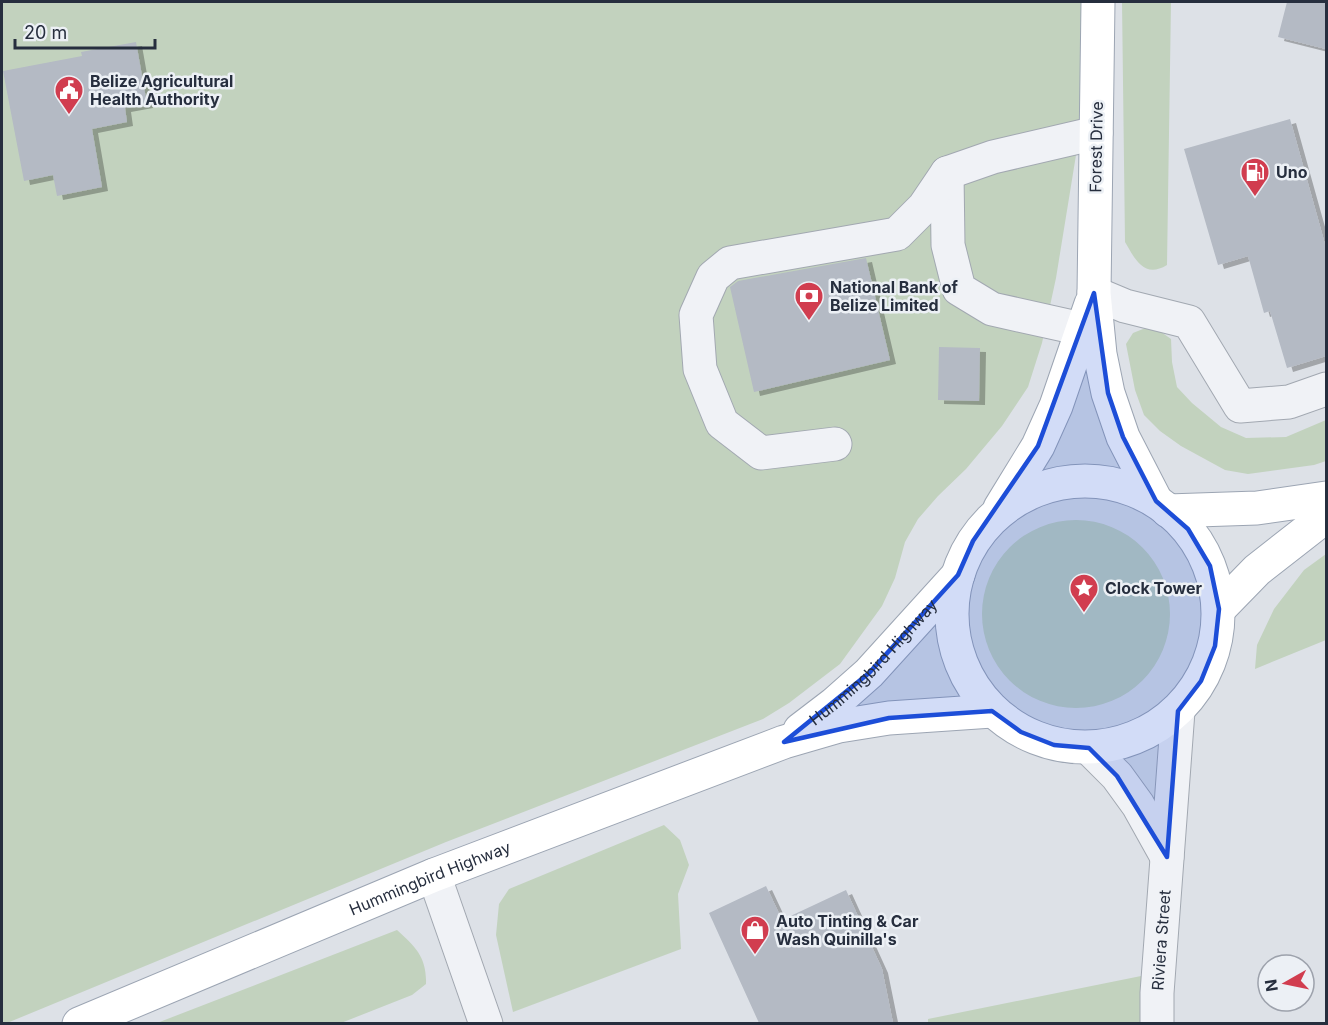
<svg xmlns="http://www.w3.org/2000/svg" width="1328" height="1025" viewBox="0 0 1328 1025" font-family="Inter,sans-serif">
<defs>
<filter id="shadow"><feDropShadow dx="6" dy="4" stdDeviation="0" flood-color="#0004"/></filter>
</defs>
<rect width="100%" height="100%" fill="#dde1e7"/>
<path fill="#c2d2be" d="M 2,2 L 1098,2 L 1097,26 L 1056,278 L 1042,343 L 1028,387 L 1002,426 L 966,469 L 938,496 L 918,519 L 905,542 L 895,578 L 882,606 L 840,664 L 789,703 L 763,719 L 446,842 L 7,1023 L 2,1024 Z
M 1122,2 L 1171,2 L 1167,265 C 1144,279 1135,259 1125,242 Z
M 1143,329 L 1157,329 L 1171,339 L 1172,362 L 1177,387 L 1192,403 L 1221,427 L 1246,438 L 1286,437 L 1326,420 L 1326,461 L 1314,465 L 1248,474 L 1225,470 L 1181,446 L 1160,431 L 1144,415 L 1135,390 L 1126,344 L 1133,333 Z
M982 614a94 94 0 1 1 188 0a94 94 0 1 1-188 0Z
M 1326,554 L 1326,640 L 1255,669 L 1257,645 L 1274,609 L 1304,570 Z
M 664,825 L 680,840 L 689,865 L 678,894 L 681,949 L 513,1012 L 496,935 L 499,904 L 509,889 Z
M 397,930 C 416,947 427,958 426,984 L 412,995 L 341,1023 L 157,1023 Z
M 1146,975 L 1149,1023 L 928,1024 L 928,1019 Z"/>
<path fill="#b4bac4" filter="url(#shadow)" d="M 1287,2 L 1326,2 L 1326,49 L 1278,37 Z
M 136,42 L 147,104 L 125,108 L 127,122 L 92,129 L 102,187 L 57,196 L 53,175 L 24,181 L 3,71 L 82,56 L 81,52 Z
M 1290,119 L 1326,248 L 1326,356 L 1287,368 L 1270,311 L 1264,313 L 1248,256 L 1218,265 L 1184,149 Z
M 866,258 L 890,360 L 754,392 L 730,287 L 738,281 Z
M 939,347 L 980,348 L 979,401 L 938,400 Z
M 766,886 L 782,920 L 846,890 L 882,969 L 893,1023 L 759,1023 L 709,913 Z"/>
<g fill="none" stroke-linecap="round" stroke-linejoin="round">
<g stroke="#a2a8b1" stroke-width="35">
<g id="minor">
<path d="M 947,173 L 948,245 L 959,289 L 992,309 L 1082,329"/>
<path d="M 1094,293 L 1125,306 L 1189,322 L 1240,406 L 1289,402 L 1326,389"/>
<path d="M 835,444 L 761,453 L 722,423 L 700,369 L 696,315 L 713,277 L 730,263 L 897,234 L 924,207 L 947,173 L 993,157 L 1096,133"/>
<path d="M 1089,748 L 1117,776 L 1138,805 L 1167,857"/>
<path d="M 434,875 L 486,1024"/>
<path id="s1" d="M 1157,1024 L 1157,993 L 1178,711"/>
</g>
</g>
<g stroke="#9ca5b3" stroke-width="35">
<g id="major">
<path d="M 1098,2 L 1094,293 L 1100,354 L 1108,393 L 1123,437 L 1156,501"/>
<circle cx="1085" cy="614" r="133"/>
<path d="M 1000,508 L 1038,446 L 1056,406 L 1091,304"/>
<path d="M 1168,511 L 1257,508 L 1326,498"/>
<path d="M 1219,609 L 1257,570 L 1326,516"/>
<path id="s2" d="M 800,730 L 834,704 L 869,673 L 958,575"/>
<path id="s3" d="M 79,1024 L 434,875 L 784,742 L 839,726 L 889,718 L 992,711"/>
</g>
</g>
<use href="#minor" stroke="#f0f2f6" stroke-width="33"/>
<use href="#major" stroke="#fff" stroke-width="33"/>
</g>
<path fill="#1d4ed8" fill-opacity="0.2" stroke="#1d4ed8" stroke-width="4.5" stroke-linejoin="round" d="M 1094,293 L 1108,393 L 1123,437 L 1156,501 L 1188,529 L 1210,566 L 1219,609 L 1215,646 L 1201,681 L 1178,711 L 1167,857 L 1117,776 L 1089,748 L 1054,745 L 1021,732 L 992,711 L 889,718 L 784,742 L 869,673 L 958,575 L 973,541 L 1038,446 Z"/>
<defs>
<g id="civic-pin" transform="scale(1.5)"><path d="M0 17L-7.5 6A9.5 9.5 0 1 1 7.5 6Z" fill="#d13d4f" stroke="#ecf0f5"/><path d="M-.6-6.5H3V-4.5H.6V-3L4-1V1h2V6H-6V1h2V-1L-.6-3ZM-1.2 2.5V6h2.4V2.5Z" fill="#fff"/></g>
<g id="fuel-pin" transform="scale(1.5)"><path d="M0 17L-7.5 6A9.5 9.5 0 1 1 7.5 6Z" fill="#d13d4f" stroke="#ecf0f5"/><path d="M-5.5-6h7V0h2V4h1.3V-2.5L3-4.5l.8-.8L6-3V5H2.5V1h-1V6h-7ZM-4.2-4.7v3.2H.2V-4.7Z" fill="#fff"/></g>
<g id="bank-pin" transform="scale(1.5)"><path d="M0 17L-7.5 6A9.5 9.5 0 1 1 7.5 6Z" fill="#d13d4f" stroke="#ecf0f5"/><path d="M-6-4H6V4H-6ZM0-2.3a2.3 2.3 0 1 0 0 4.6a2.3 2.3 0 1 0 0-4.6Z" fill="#fff"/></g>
<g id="sight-pin" transform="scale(1.5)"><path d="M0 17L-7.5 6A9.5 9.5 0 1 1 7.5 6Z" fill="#d13d4f" stroke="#ecf0f5"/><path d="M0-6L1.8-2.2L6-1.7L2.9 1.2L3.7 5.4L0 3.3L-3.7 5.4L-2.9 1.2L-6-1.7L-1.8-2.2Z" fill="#fff"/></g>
<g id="shop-pin" transform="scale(1.5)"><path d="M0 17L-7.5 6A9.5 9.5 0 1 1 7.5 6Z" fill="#d13d4f" stroke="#ecf0f5"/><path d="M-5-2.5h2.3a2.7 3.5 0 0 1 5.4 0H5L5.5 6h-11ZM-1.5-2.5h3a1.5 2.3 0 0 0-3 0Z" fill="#fff"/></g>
</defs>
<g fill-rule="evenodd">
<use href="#civic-pin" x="69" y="90"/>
<use href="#fuel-pin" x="1255" y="172"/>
<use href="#bank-pin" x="809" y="296"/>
<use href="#sight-pin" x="1084" y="588"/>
<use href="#shop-pin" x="755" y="930"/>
</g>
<g text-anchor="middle" stroke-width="5" stroke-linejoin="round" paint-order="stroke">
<g font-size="16" font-weight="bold" fill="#262e3e" stroke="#ecf0f5" text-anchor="start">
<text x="90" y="87">Belize Agricultural<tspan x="90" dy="18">Health Authority</tspan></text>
<text x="1276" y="178">Uno</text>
<text x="830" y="293">National Bank of<tspan x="830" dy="18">Belize Limited</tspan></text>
<text x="1105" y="594">Clock Tower</text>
<text x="776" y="927">Auto Tinting &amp; Car<tspan x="776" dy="18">Wash Quinilla's</tspan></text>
</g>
<g font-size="16" fill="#262e3e" stroke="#ecf0f5">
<text transform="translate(1096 147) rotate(-89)" y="6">Forest Drive</text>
<text dy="6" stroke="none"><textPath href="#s2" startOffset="100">Hummingbird Highway</textPath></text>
<text dy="6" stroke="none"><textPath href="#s3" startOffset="380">Hummingbird Highway</textPath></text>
<text dy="6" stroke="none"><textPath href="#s1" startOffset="84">Riviera Street</textPath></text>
</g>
</g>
<rect width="1328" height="1025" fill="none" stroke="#262e3e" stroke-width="6"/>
<g transform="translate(1286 983) rotate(261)"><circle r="28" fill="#ecf0f5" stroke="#9da2ac" stroke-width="1.5"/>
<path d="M0-4.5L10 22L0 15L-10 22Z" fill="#d13d4f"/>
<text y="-9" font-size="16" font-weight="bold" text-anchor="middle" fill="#262e3e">N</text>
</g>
<path d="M15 39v9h140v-9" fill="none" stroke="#262e3e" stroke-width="3"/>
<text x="24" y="39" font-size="18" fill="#262e3e" stroke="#ecf0f5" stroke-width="4.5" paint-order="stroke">20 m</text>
</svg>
